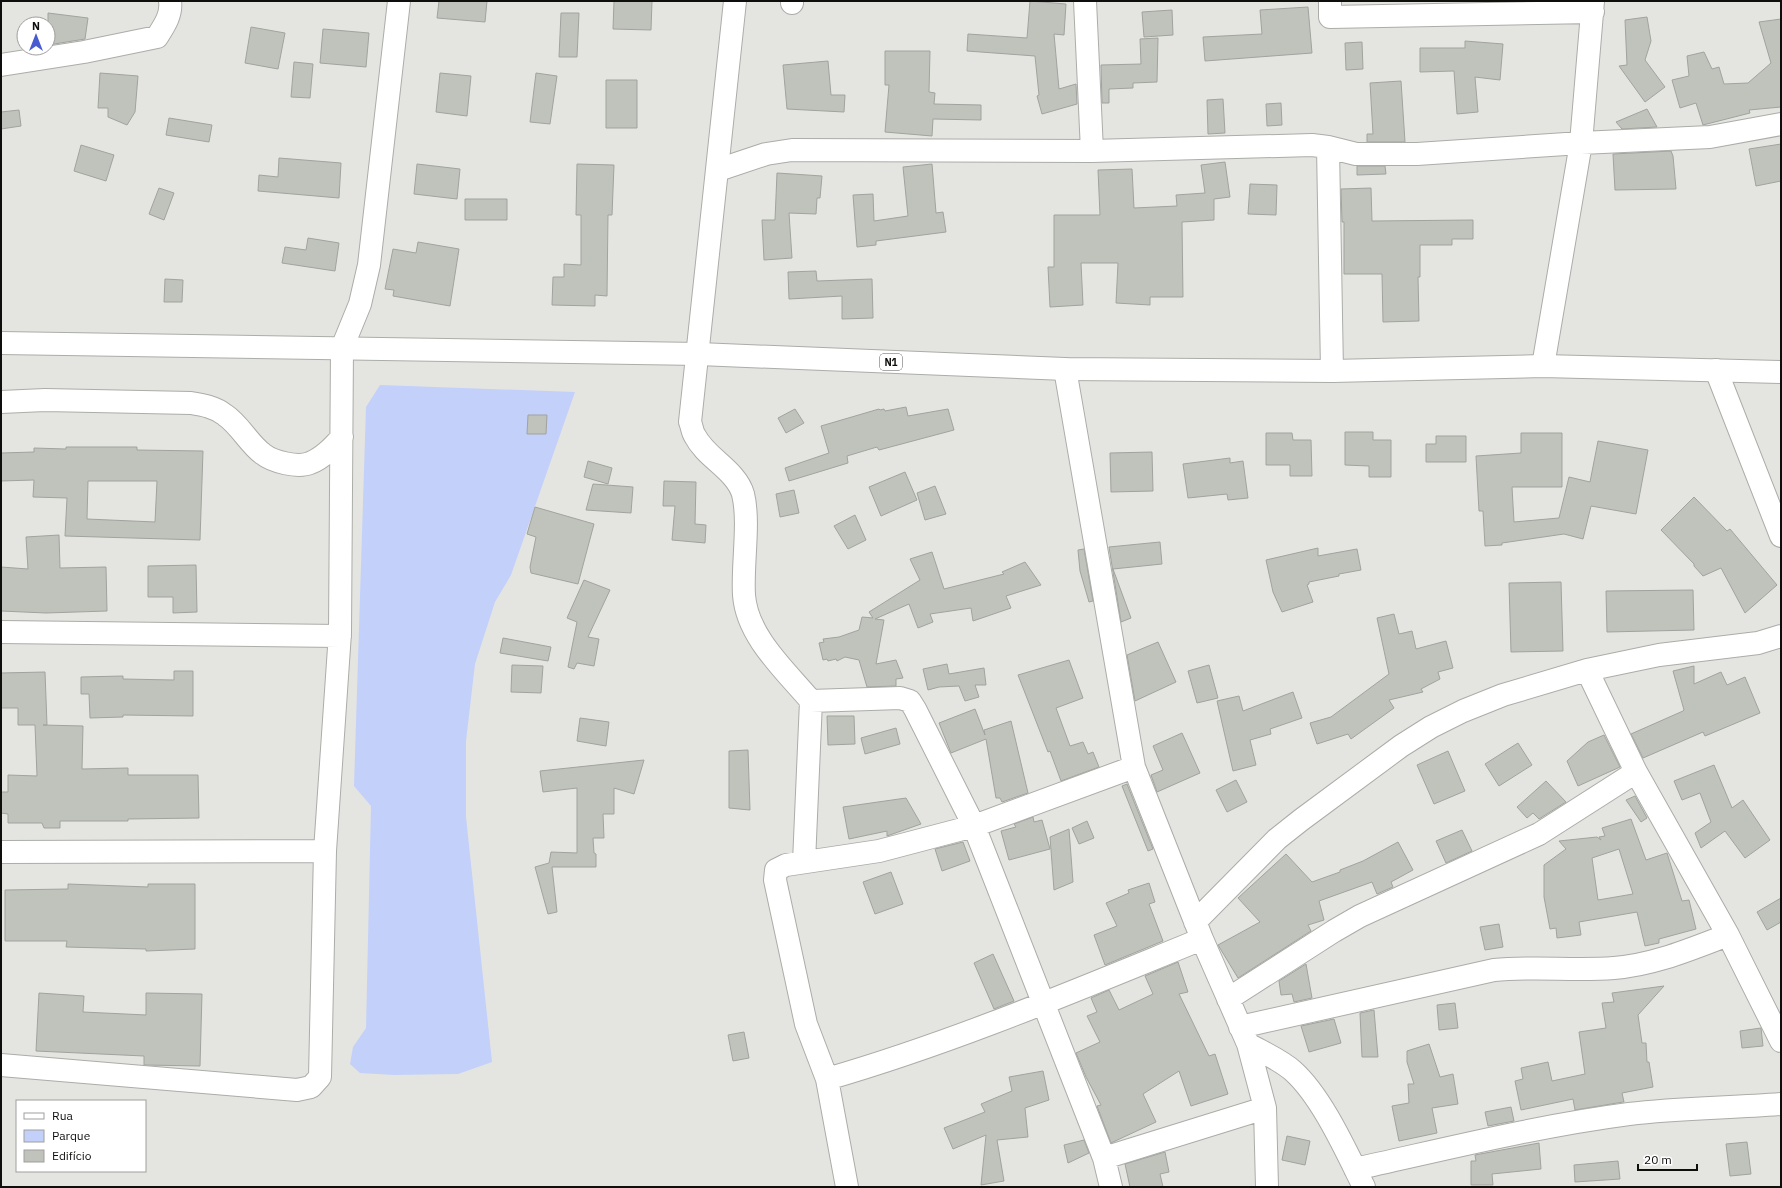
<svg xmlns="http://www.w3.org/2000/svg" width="1782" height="1188" viewBox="0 0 1782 1188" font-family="'IBM Plex Sans',sans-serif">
<rect width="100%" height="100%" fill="#e4e5e0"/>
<path fill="#c3d0fa" d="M 380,385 L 575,392 L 511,575 L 495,602 L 475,664 L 466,741 L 466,817 L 492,1062 L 458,1074 L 394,1075 L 360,1073 L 350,1064 L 353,1047 L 366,1028 L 371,806 L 354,786 L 366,407 Z"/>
<path fill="#c0c2bc" stroke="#a1a39e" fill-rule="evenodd" d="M 439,1 L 487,1 L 485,22 L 437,18 Z
M 614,1 L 652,1 L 651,30 L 613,29 Z
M 1030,1 L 1066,4 L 1064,35 L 1054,34 L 1059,89 L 1076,84 L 1077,104 L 1042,114 L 1037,96 L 1039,95 L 1035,56 L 967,51 L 968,34 L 1027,38 Z
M 1308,7 L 1312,53 L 1205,61 L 1203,37 L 1262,34 L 1260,10 Z
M 1172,10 L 1173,35 L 1144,37 L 1142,12 Z
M 48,13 L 88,18 L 85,39 L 48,45 Z
M 561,13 L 579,13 L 577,57 L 559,57 Z
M 1647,17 L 1651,41 L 1645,60 L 1665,87 L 1645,102 L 1619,66 L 1627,65 L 1625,20 Z
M 1781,19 L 1781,107 L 1749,110 L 1750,113 L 1703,125 L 1696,103 L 1680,108 L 1672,80 L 1689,76 L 1687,56 L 1704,52 L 1712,69 L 1719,67 L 1724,84 L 1748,83 L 1771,63 L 1759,22 Z
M 251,27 L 285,33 L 278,69 L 245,63 Z
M 323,29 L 369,33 L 366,67 L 320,63 Z
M 1158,38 L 1157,82 L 1133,83 L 1133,88 L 1109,89 L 1109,103 L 1102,103 L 1101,65 L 1141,64 L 1140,39 Z
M 1465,41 L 1503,44 L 1500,80 L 1475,77 L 1478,112 L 1457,114 L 1454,71 L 1420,72 L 1420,48 L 1465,48 Z
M 1362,42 L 1363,69 L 1346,70 L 1345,43 Z
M 885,51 L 930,51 L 929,92 L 935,93 L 934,104 L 981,105 L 981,120 L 933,119 L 932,136 L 885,132 L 889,85 L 885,85 Z
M 828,61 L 831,95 L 845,95 L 844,112 L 787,109 L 783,65 Z
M 294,62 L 313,64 L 310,98 L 291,97 Z
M 100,73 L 138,76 L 135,112 L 127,125 L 108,117 L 108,108 L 98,108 Z
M 440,73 L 471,76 L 467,116 L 436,112 Z
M 536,73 L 557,76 L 550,124 L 530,122 Z
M 606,80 L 637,80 L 637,128 L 606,128 Z
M 1401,81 L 1405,142 L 1367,142 L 1367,134 L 1373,134 L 1370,83 Z
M 1223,99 L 1225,133 L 1208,134 L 1207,100 Z
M 1281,103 L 1282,125 L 1267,126 L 1266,104 Z
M 1647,109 L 1657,127 L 1622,129 L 1616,122 Z
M 19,110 L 21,126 L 1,129 L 1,112 Z
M 169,118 L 212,125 L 209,142 L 166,135 Z
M 1781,144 L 1781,181 L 1756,186 L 1749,149 Z
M 81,145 L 114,155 L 106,181 L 74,171 Z
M 1671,151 L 1673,156 L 1676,189 L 1615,190 L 1613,154 Z
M 279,158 L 341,163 L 339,198 L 258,191 L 259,175 L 278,177 Z
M 1225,162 L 1230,197 L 1214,199 L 1214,220 L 1182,222 L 1183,297 L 1150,297 L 1150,305 L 1116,303 L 1118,263 L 1081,263 L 1083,305 L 1050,307 L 1048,267 L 1054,267 L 1054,215 L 1100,215 L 1098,170 L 1132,169 L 1134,208 L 1177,206 L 1176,195 L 1205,193 L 1201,165 Z
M 417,164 L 460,169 L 457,199 L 414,194 Z
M 577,164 L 614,165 L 612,215 L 608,215 L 607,296 L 595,295 L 595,306 L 552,305 L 553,277 L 564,277 L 564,264 L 581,265 L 581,215 L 576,215 Z
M 932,164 L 936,213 L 943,212 L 946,232 L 876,241 L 876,245 L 857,247 L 853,195 L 873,194 L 874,221 L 908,216 L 903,167 Z
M 1357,166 L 1385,166 L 1386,174 L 1357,175 Z
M 777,173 L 822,176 L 820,198 L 817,198 L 816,214 L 789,213 L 792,258 L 764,260 L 762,220 L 775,220 Z
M 1250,184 L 1277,185 L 1276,215 L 1248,214 Z
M 159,188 L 174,193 L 164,220 L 149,214 Z
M 1371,188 L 1372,221 L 1473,220 L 1473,239 L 1452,239 L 1452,245 L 1420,245 L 1420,277 L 1418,277 L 1419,321 L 1383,322 L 1382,274 L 1344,274 L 1344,222 L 1342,222 L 1341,189 Z
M 465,199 L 507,199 L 507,220 L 465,220 Z
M 308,238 L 339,243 L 335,271 L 282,263 L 285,247 L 306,250 Z
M 418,242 L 459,249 L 450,306 L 393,296 L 394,290 L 385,289 L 393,249 L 416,253 Z
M 816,271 L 817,281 L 872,279 L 873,318 L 842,319 L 842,296 L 789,299 L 788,272 Z
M 165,279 L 183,280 L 182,302 L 164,302 Z
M 906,407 L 908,416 L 948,409 L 954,430 L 879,450 L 877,447 L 847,456 L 848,463 L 789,481 L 785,468 L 829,453 L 821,426 L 879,409 L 880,410 L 884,409 L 885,411 Z
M 795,409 L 804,423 L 786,433 L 778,418 Z
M 528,415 L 547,415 L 546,434 L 527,434 Z
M 1345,432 L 1373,432 L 1373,440 L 1391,440 L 1391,477 L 1369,477 L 1369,466 L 1345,465 Z
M 1266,433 L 1292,433 L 1293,440 L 1311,440 L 1312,476 L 1290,476 L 1290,465 L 1266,465 Z
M 1521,433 L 1562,433 L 1562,487 L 1512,487 L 1514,522 L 1559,518 L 1569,477 L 1590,482 L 1598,441 L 1648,450 L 1636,514 L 1591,506 L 1583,539 L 1564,534 L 1502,543 L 1502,545 L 1485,546 L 1483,511 L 1479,511 L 1476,456 L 1521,453 Z
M 1436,436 L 1466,436 L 1466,462 L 1426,462 L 1426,444 L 1436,444 Z
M 66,447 L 137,447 L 137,450 L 203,451 L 200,540 L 65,536 L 67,498 L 33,497 L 34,480 L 1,481 L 1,453 L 34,452 L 34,448 L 66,449 ZM 88,481 L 157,481 L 155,522 L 87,519 Z
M 1152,452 L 1153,491 L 1111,492 L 1110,453 Z
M 1230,458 L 1230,463 L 1243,461 L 1248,498 L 1228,500 L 1227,494 L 1188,498 L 1183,464 Z
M 588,461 L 612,468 L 608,484 L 584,477 Z
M 905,472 L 917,500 L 881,516 L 869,487 Z
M 664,481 L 696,482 L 695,524 L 706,525 L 705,543 L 672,540 L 675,506 L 663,506 Z
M 593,484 L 633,487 L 631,513 L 586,510 Z
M 935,486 L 946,514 L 925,520 L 917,493 Z
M 794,490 L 799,513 L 780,517 L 776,494 Z
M 1694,497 L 1727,531 L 1730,529 L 1777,585 L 1745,613 L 1721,568 L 1703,576 L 1694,566 L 1694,564 L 1661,530 Z
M 535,507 L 594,524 L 578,584 L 531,573 L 530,567 L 536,537 L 527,534 Z
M 855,515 L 866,540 L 848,549 L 834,526 Z
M 59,535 L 60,568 L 106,567 L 107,611 L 46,613 L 1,611 L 1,567 L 28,569 L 26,537 Z
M 1160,542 L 1162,564 L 1113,569 L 1131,618 L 1121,622 L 1109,547 Z
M 1318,548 L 1318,556 L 1357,549 L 1361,570 L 1339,574 L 1339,576 L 1309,582 L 1309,584 L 1307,585 L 1313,602 L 1282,612 L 1273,592 L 1266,560 Z
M 1084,549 L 1093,601 L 1089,602 L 1080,571 L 1078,550 Z
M 932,552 L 944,589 L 1004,574 L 1002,572 L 1025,562 L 1041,585 L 1006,596 L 1011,608 L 973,621 L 971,608 L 930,614 L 933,622 L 918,628 L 909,604 L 875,619 L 884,620 L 876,664 L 896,660 L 903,678 L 896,679 L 896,686 L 867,687 L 859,660 L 845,657 L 837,661 L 836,659 L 828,661 L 827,659 L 823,660 L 819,643 L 824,642 L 823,639 L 839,637 L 859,630 L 862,617 L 873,618 L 869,612 L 920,580 L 910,559 Z
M 196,565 L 197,612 L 173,613 L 173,597 L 148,597 L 148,566 Z
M 584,580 L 610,590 L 588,637 L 599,639 L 594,666 L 577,663 L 574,669 L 568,667 L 577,622 L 567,618 Z
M 1561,582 L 1563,651 L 1511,652 L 1509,583 Z
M 1693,590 L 1694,630 L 1607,632 L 1606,591 Z
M 1394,614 L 1399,634 L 1412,631 L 1416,649 L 1446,641 L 1453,668 L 1438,672 L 1440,679 L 1421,689 L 1423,692 L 1389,700 L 1394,708 L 1351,739 L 1348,734 L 1317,744 L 1310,723 L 1331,717 L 1389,674 L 1377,618 Z
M 503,638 L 551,647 L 548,661 L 500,653 Z
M 1158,642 L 1176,682 L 1135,701 L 1127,655 Z
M 1069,660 L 1083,698 L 1056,708 L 1070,746 L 1083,742 L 1088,754 L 1093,752 L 1099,767 L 1061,781 L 1050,751 L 1048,752 L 1018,675 Z
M 947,664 L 949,674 L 984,668 L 986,685 L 975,685 L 979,697 L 965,701 L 959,686 L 939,687 L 928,690 L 923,669 Z
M 512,665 L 543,666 L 541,693 L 511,692 Z
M 1209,665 L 1218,698 L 1197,703 L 1188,671 Z
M 1694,666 L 1694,684 L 1721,672 L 1727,685 L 1745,677 L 1760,713 L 1705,736 L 1703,732 L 1643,758 L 1631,734 L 1683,711 L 1684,710 L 1673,671 Z
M 174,671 L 193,671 L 193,716 L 123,715 L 123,717 L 90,718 L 89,694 L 81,694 L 81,677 L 123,676 L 123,679 L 174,680 Z
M 45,672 L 47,725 L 43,725 L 83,726 L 82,769 L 128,768 L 128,775 L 198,775 L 199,818 L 128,819 L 128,821 L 60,821 L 60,828 L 44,828 L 42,823 L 8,823 L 8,814 L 1,813 L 1,792 L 8,792 L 8,775 L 37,776 L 35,725 L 18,725 L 18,708 L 1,708 L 1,673 Z
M 1293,692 L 1302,718 L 1270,729 L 1271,734 L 1250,740 L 1256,765 L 1233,771 L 1217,701 L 1239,696 L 1243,711 Z
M 975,709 L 985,735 L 984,730 L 1011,721 L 1028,793 L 1002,802 L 1000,798 L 996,798 L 986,739 L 951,753 L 939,723 Z
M 827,716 L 854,716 L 855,744 L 828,745 Z
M 580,718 L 609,722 L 606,746 L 577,741 Z
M 896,728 L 900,744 L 865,754 L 861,738 Z
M 1182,733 L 1200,773 L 1157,792 L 1151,775 L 1163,770 L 1153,746 Z
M 1604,735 L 1620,767 L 1578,786 L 1567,761 L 1588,742 Z
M 1518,743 L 1532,765 L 1499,786 L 1485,764 Z
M 748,750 L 750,810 L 729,808 L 729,751 Z
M 1448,751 L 1465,791 L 1434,804 L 1417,765 Z
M 644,760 L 634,794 L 614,788 L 614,814 L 603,814 L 604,838 L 593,838 L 594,853 L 596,854 L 596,867 L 552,867 L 557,912 L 548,914 L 535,867 L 549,863 L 551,852 L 577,853 L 577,788 L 543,792 L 540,771 Z
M 1714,765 L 1732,808 L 1743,800 L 1770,840 L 1745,858 L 1725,831 L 1701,848 L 1695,833 L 1711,822 L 1700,793 L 1682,800 L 1674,781 Z
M 1236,780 L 1247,802 L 1227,812 L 1216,790 Z
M 1546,781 L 1566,802 L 1539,819 L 1533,813 L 1527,818 L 1517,807 Z
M 1127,784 L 1153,849 L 1148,851 L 1122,786 Z
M 1635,796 L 1647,818 L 1641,822 L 1626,800 Z
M 906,798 L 921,824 L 887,836 L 887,831 L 849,839 L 843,807 Z
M 1033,817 L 1034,822 L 1042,820 L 1050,849 L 1009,860 L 1001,831 L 1016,827 L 1014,824 Z
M 1631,819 L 1646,860 L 1667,853 L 1682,901 L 1689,900 L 1696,929 L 1659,939 L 1659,943 L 1645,946 L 1637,912 L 1579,922 L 1581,935 L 1557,938 L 1556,928 L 1550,929 L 1544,897 L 1544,865 L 1566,849 L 1559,841 L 1597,837 L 1601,840 L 1599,837 L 1605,836 L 1602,828 ZM 1619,849 L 1633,894 L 1598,900 L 1592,858 Z
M 1087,821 L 1094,838 L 1079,844 L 1072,828 Z
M 1069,829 L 1073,882 L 1054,890 L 1050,837 Z
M 1462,830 L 1472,851 L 1446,863 L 1436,841 Z
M 963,842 L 970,861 L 942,871 L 935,849 Z
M 1398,842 L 1413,870 L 1391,882 L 1393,887 L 1377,894 L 1372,882 L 1319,901 L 1324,920 L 1308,925 L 1311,931 L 1238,978 L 1218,945 L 1260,922 L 1238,898 L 1286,854 L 1312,882 L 1340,872 L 1340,870 L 1363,861 Z
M 891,872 L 903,904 L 875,914 L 863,882 Z
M 1149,883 L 1155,902 L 1149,904 L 1163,941 L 1105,965 L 1094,935 L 1117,926 L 1106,903 L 1129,893 L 1128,890 Z
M 68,884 L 148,887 L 148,884 L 195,884 L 195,949 L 146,951 L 146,949 L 66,947 L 67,941 L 5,941 L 5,890 L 68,889 Z
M 1781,898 L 1781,922 L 1767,930 L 1757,912 Z
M 1499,924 L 1503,947 L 1485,950 L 1480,927 Z
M 993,954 L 1014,1001 L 994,1009 L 974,963 Z
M 1178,962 L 1188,992 L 1179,994 L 1209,1056 L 1215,1054 L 1228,1094 L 1191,1106 L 1179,1071 L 1143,1094 L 1156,1122 L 1111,1143 L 1097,1106 L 1101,1105 L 1086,1077 L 1076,1053 L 1100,1042 L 1087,1016 L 1097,1012 L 1091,998 L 1109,990 L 1119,1010 L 1153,994 L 1145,976 Z
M 1306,964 L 1312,998 L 1294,1002 L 1292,994 L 1281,995 L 1279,981 Z
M 1664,986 L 1638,1015 L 1642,1043 L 1646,1043 L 1647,1062 L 1649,1062 L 1653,1087 L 1622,1093 L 1624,1102 L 1623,1102 L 1575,1110 L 1573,1099 L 1521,1110 L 1515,1081 L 1523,1079 L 1521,1068 L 1548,1062 L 1552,1081 L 1585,1074 L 1579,1032 L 1606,1028 L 1602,1003 L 1614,1002 L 1612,993 Z
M 39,993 L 84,996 L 83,1012 L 146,1015 L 146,993 L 202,994 L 200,1066 L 144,1065 L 144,1056 L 36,1051 Z
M 1455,1003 L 1458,1028 L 1439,1030 L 1437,1005 Z
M 1374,1010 L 1378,1057 L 1362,1057 L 1360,1013 Z
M 1334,1019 L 1341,1043 L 1309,1052 L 1301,1026 Z
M 1761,1028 L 1763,1046 L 1742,1048 L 1740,1031 Z
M 744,1032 L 749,1058 L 733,1061 L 728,1035 Z
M 1429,1044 L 1440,1077 L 1453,1074 L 1458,1104 L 1432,1108 L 1437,1133 L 1399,1141 L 1392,1106 L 1409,1103 L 1408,1084 L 1414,1084 L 1407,1062 L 1407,1051 Z
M 1043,1071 L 1049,1100 L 1025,1108 L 1028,1137 L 997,1140 L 1004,1181 L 981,1185 L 986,1135 L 953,1149 L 944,1128 L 985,1112 L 981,1104 L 1012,1091 L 1009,1077 Z
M 1511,1107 L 1514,1121 L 1488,1126 L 1485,1112 Z
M 1287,1136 L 1310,1141 L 1305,1165 L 1282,1160 Z
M 1084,1140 L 1089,1153 L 1068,1163 L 1064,1145 Z
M 1747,1142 L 1751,1174 L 1730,1176 L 1726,1144 Z
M 1539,1143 L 1541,1169 L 1492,1174 L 1493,1185 L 1471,1185 L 1471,1161 L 1476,1161 L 1475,1155 Z
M 1165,1152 L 1169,1172 L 1160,1174 L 1163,1187 L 1130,1187 L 1125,1164 Z
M 1618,1161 L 1620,1179 L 1575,1182 L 1574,1165 Z"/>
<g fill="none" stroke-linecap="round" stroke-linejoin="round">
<g stroke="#abada8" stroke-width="24">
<path id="minor" d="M 735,1 L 690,422 C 692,426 692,432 695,436 C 706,458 736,470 743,494 C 750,522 742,565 744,595 C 747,637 786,671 811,701 L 804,862
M 1085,1 L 1092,151
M 1330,1 L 1330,17 L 1593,12
M 792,3 L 792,1
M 1,65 L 84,52 L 157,37 C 164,26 172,15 170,1
M 1328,147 L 1332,371
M 718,170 L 766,154 L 792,150 L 1092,151 L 1312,145 L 1328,147 L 1356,154 L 1417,154 L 1581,143 L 1710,137 L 1781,124
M 1543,366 L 1581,143 L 1593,1
M 1065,369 L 1134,767 L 1202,939 L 1248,1044 L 1265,1108 L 1267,1187
M 1716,370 L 1781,536
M 1,402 L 45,400 L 191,403 C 203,405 215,407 225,415 C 240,425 249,444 263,454 C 273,462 298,468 310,463 C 323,458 333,447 342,437
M 1,632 L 340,636
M 1587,670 L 1636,772 L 1728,935 L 1781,1041
M 811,701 L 900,698 L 910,701 L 915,709 L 974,826 L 1104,1158 L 1111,1187
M 1,852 L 325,851
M 1195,922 L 1277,839 L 1301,820 L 1401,746 L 1431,727 L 1463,711 L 1503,695 L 1587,670 L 1659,655 L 1758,643 L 1781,636
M 1228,999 L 1334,931 L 1360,916 L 1539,834 L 1636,772
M 1240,1027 L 1494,970 C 1534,966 1574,971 1614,968 C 1654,965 1691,949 1728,935
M 1248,1044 C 1262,1052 1281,1060 1293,1071 C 1322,1097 1346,1151 1364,1187
M 1,1065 L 297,1090 L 311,1087 L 320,1077 L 325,851 L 340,633 L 342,348 L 360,304 L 369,265 L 399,1
M 827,1079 C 955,1042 1079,989 1202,939
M 1104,1158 L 1265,1108
M 1355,1169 C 1446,1149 1537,1126 1629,1114 C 1679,1108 1731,1108 1781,1104
M 847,1187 L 827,1079 L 806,1024 L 775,880 L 776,870 L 786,865 L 879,851 L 974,826 L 1134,767"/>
</g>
<g stroke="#abada8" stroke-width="24">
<path id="highway" d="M 1,343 L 699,354 L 1065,369 L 1332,371 L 1543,366 L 1781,372"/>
</g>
<use href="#minor" stroke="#fff" stroke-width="22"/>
<use href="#highway" stroke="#fff" stroke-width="22"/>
</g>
<g text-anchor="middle" stroke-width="3.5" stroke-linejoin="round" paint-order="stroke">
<rect fill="#fff" stroke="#565756" stroke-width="1" x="880" y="354" width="22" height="16" rx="3"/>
<g font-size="10" font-weight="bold" fill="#0e0f0d">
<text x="891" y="366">N1</text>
</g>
</g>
<rect width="1782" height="1188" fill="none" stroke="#0e0f0d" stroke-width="4"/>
<rect x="16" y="1100" width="130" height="72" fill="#ffffff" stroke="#9f9f9e"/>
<rect x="24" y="1113" width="20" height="6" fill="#ffffff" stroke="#9f9f9e"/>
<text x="52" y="1120" font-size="12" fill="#0e0f0d">Rua</text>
<rect x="24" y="1130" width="20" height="12" fill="#c3d0fa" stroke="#9f9f9e"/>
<text x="52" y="1140" font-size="12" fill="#0e0f0d">Parque</text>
<rect x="24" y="1150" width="20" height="12" fill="#c0c2bc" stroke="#9f9f9e"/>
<text x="52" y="1160" font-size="12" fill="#0e0f0d">Edifício</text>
<g transform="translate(36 36)"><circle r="19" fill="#ffffff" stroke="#9f9f9e"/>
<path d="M0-3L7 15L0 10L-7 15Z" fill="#485bd0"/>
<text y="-6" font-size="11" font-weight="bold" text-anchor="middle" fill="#0e0f0d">N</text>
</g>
<path d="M1638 1164v6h59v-6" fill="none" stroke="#0e0f0d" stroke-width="2"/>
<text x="1644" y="1164" font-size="12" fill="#0e0f0d" stroke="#ffffff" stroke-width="3" paint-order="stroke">20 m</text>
</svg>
